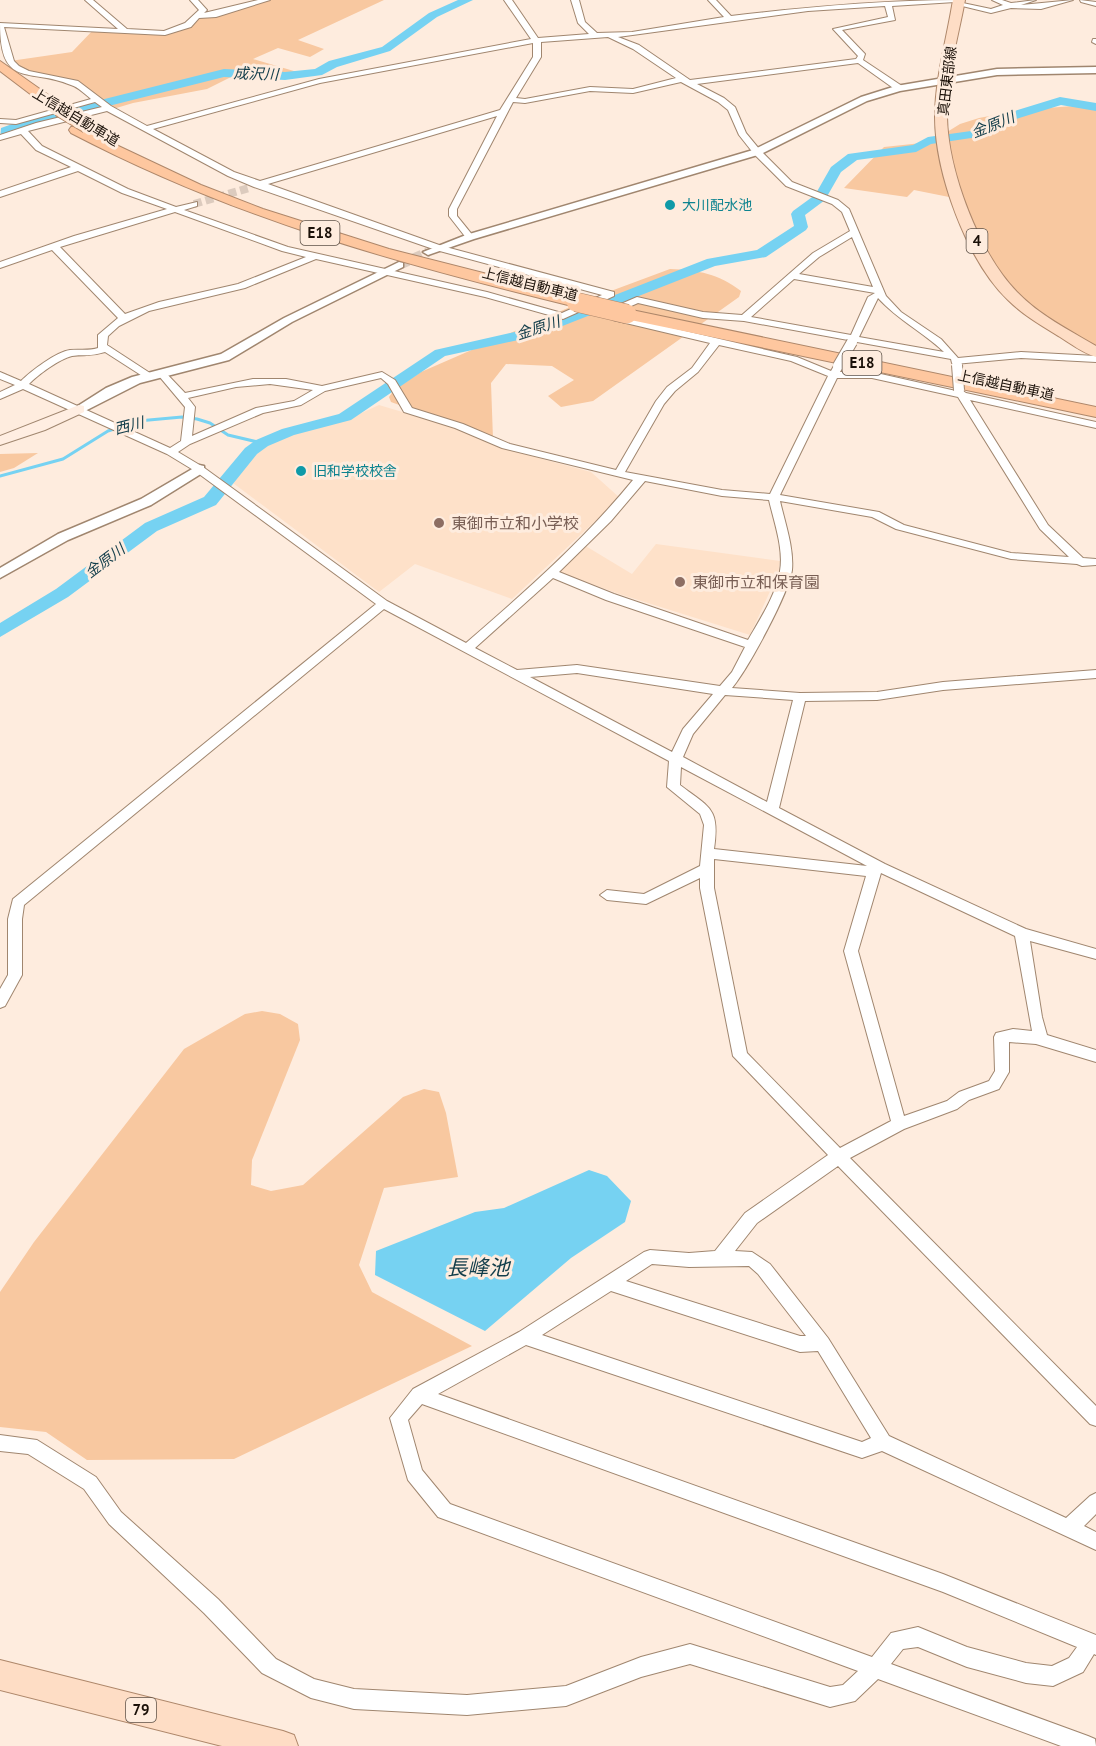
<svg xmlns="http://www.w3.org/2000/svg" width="1096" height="1746" viewBox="0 0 1096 1746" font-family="'PT Sans','Noto Sans JP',sans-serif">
<rect width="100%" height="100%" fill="#feecde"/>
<path fill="#fee1c9" d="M 379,405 L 446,425 L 520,453 L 591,472 L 620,498 L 512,599 L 415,564 L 379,592 L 233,483 L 258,451 L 283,437 L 344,421 Z
M 656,544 L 780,561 L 778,574 L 750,635 L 619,594 L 559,572 L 584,545 L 632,574 Z"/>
<path fill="#f8c8a0" d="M 266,0 L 384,0 L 298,40 L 324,49 L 310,57 L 278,48 L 253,59 L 304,74 L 235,75 L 207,89 L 133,103 L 93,115 L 91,97 L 75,83 L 28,72 L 10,61 L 72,52 L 95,28 L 146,33 L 178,29 L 198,16 Z
M 1073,106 L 1096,110 L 1096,352 L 1003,287 L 959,199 L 914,190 L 907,197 L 844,188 L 884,147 L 931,142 L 960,124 L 979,118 L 1020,110 Z
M 670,269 C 698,270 719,274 741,291 L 739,297 L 593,401 L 561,407 L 548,396 L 574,380 L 552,366 L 506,364 L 491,383 L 493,439 L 391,402 L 389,397 L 394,390 L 421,372 L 584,301 Z
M 38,453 L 14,468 L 0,472 L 0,454 Z
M 262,1011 L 280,1014 L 298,1024 L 300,1040 L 252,1160 L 251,1185 L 271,1191 L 303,1185 L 403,1097 L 424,1089 L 439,1092 L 446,1113 L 458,1177 L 384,1188 L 359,1265 L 372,1292 L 472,1346 L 234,1459 L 87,1460 L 46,1432 L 0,1427 L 0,1292 L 34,1242 L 184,1049 L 245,1014 Z"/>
<path fill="#76d2f2" d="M 589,1170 L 607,1176 L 631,1201 L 625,1222 L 571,1258 L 485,1331 L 375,1275 L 376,1251 L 475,1212 L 504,1208 Z"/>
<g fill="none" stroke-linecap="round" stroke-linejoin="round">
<path stroke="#76d2f2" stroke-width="3" d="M 0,476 L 63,459 L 108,431 L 138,421 L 182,417 L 197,419 L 210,423 L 228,435 L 262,443"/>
<path fill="#76d2f2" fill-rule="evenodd" d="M 458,0 L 473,0 L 437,17 L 390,51 L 337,67 L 322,75 L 285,80 L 224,77 L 37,124 L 0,140 L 1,128 L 29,118 L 224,69 L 285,72 L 315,69 L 329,61 L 382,47 L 429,13 Z
M 1060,97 L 1096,103 L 1096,111 L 1061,105 L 1000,124 L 978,137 L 931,144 L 916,152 L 857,160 L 841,172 L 825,200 L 805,215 L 808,227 L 806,230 L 766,257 L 715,266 L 537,336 L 445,356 L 351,420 L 294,435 L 268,446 L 257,454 L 216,505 L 157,531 L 68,597 L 0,637 L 0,623 L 56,589 L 145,523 L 204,497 L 245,448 L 256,440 L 282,429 L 339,414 L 435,350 L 528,329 L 707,259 L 757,250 L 794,226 L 791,214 L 793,211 L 815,195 L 831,167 L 848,154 L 913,145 L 928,137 L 971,131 L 992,118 Z"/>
<path stroke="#dccbbe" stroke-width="8" stroke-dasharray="8 4" stroke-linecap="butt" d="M 194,204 L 249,188"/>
<path stroke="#dccbbe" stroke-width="10" stroke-dasharray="10 5" stroke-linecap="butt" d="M 399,265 L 428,252"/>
<g stroke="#a0866f" stroke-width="2">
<path id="minor" d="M 85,0 L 93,0 L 127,29 L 164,31 L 185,23 L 199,10 L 190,0 L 198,0 L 207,10 L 204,13 L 258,0 L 270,0 L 216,17 L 199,18 L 191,27 L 165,35 L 4,27 L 14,61 L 19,66 L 29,71 L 78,81 L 111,106 L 147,126 L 319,79 L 531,39 L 504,0 L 512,0 L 538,38 L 589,34 L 578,23 L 571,0 L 579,0 L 585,22 L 597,33 L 632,32 L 724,17 L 708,0 L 716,0 L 731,16 C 807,7 882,0 959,0 L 955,2 L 892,6 L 895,20 L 842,30 L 865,54 L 863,60 L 902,86 L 902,90 L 896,90 L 858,63 L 697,84 L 724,98 L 735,107 L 746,133 L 760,150 L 792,182 L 838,200 L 849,209 L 886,296 L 901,312 L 941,339 L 958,358 L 1021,352 L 1096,356 L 1096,362 L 1021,358 L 955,364 L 952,363 L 951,359 L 857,342 L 852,345 L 849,344 L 848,340 L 744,321 L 703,318 L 638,303 L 613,314 L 607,314 L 607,310 L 637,297 L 703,312 L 742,315 L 813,253 L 850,231 L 842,212 L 832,204 L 786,186 L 754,154 L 739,135 L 728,110 L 718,102 L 681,82 L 633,93 L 590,91 L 525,103 L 513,102 L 457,209 L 457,216 L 474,237 L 473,239 L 467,239 L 449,216 L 449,209 L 497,116 L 268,184 L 442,246 L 614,292 L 614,296 L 563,319 L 485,297 L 316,259 L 245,288 L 149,311 L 119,326 L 108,336 L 107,345 L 153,375 L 153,379 L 147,379 L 105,352 C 89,357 85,354 72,356 C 59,359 38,375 29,384 L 170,448 L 181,441 L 185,407 L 159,376 L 159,372 L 165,372 L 185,393 L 253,379 L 286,379 L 322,386 L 382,372 L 395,380 L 412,408 L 463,424 L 510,444 L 616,470 L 656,401 L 667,387 L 692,368 L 710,343 L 613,320 L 613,316 L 616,315 L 797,357 L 831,371 L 835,364 L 838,363 L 843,366 L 840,372 L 872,372 L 956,391 L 960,389 L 966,393 L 1096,422 L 1096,428 L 970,400 L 1048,525 L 1083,558 L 1096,559 L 1096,565 L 1082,566 L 1077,564 L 1011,559 L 896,529 L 872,517 L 780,501 C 785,523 794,548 792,570 C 789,593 748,669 732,688 L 800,693 L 877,692 L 943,682 L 1096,670 L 1096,678 L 943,690 L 877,700 L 805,701 L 779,808 L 885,864 L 1026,929 L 1096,949 L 1096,959 L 1030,941 L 1042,1017 L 1047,1035 L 1096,1050 L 1096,1062 L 1036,1044 L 1009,1042 L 1009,1072 L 999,1089 L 969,1100 L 957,1109 L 904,1129 L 850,1158 L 1096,1406 L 1096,1426 L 1090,1424 L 838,1166 L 757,1223 L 735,1251 L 752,1252 L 770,1264 L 828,1338 L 889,1436 L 1066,1518 L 1090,1496 L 1096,1493 L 1096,1514 L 1084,1526 L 1096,1532 L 1096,1550 L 882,1451 L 862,1458 L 526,1345 L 438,1394 L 943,1574 L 1096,1635 L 1096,1655 L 1094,1654 L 1083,1672 L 1053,1686 L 1026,1683 L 967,1667 L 918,1647 L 903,1649 L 891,1664 L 1088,1736 L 1095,1739 L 1096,1746 L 1061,1746 L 878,1679 L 855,1701 L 830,1707 L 690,1664 L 641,1677 L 566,1706 L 467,1715 L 354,1709 L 311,1698 L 262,1673 L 204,1613 L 109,1524 L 84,1489 L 28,1454 L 0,1451 L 0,1435 L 37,1440 L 96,1477 L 121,1512 L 218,1599 L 276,1659 L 314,1679 L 354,1689 L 467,1695 L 566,1686 L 641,1657 L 690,1644 L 830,1687 L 843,1685 L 858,1671 L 438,1517 L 408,1480 L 390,1418 L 413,1389 L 519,1332 L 644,1252 L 650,1250 L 689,1253 L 715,1251 L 745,1213 L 828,1155 L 733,1056 L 700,888 L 700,878 L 646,904 L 607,900 L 600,895 L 607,890 L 644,894 L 700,866 L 704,825 L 700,814 L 667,787 L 669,761 L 384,609 L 24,905 L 22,919 L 22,975 L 5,1006 L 0,1008 L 0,989 L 8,975 L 8,919 L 13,899 L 376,604 L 195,471 L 167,454 L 23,389 L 0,399 L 0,392 L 15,385 L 0,379 L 0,372 L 21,381 C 31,371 56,352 70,350 C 80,349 88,351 98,348 L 98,335 L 118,318 L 52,250 L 0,268 L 0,262 L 74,236 L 167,209 L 122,193 L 78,171 L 0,197 L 0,191 L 71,167 L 36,150 L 21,134 L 0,140 L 0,135 L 36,123 L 102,107 L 95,102 L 16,124 L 0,123 L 0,119 L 16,120 L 91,99 C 85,94 78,87 71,85 C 29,67 0,90 0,23 L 118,29 ZM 885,6 L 888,17 L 833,29 L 858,56 L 856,59 L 690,80 L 639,45 L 618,37 L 808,11 ZM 608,37 L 633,49 L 676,78 L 633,89 L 590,87 L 525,99 L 516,98 L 541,57 L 541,42 ZM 533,43 L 533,57 L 500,110 L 260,181 L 234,172 L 153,129 L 320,83 ZM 107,111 L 228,176 L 254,187 L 436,250 L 602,295 L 562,313 L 487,292 L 288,247 L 184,210 L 197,206 L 197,202 L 176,207 L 128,189 L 42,146 L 28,131 ZM 175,212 L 282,251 L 306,257 L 238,284 L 159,302 L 125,314 L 60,247 ZM 852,237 L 873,287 L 799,274 L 819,257 ZM 794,279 L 875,293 L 868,297 L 851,335 L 751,317 ZM 878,298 C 898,320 923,332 944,352 L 859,337 ZM 719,345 L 791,361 L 828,376 L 770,494 L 722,490 L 625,472 L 664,404 L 675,391 L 698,372 ZM 381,378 L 388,384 L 404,412 L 455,428 L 502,448 L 633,480 C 583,541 525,592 466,643 L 387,601 L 203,467 L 178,452 L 190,444 L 263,413 L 301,405 L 325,391 ZM 837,378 L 872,378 L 958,397 L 1040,529 L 1069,557 L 1011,553 L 904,525 L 879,512 L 780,495 ZM 270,384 L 313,390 L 294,401 L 256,408 L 192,436 L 195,407 L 188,398 L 236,387 ZM 645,481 L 722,496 L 769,500 C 774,522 784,549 780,571 C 776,595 760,619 748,640 L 614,594 L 559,572 L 611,521 ZM 553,578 L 606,600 L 745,647 L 732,672 L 720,686 L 577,665 L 517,670 L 475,648 ZM 577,673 L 713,694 L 683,729 L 672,752 L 530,677 ZM 725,695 L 793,700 L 767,802 L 683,757 L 693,734 ZM 681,767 L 867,866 L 714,849 C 720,808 710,808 680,785 ZM 714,859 L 866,876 L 844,951 L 891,1121 L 840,1148 L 747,1053 L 714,888 ZM 881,873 L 1015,936 L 1032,1031 L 1013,1029 L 996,1033 L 994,1037 L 995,1071 L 989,1081 L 959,1092 L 947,1101 L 904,1116 L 858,951 ZM 652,1264 L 689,1267 L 749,1266 L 758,1274 L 806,1336 L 800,1336 L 626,1281 ZM 611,1291 L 800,1352 L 818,1351 L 871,1438 L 862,1442 L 542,1335 ZM 422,1404 L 943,1592 L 1077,1647 L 1069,1658 L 1052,1666 L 1026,1663 L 967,1647 L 918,1627 L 891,1633 L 872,1657 L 450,1504 L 422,1470 L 408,1420 Z
M 992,0 L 1002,0 L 1011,3 L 1036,0 L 1021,5 L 1073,0 L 1041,9 L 1011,8 L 991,13 L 954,4 L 958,2 L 991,9 L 1003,5 Z
M 1080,0 L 1096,2 L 1096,6 L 1081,2 Z
M 1093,39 L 1096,39 L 1096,44 L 1092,42 Z"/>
</g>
<g stroke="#a0866f" stroke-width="3">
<path id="tertiary" d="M 1096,67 L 1096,73 L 997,75 L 900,91 L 867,101 L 761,154 L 474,239 L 428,255 L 423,252 L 466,235 L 753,150 L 861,97 L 896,86 L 997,69 Z
M 399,262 L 403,263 L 403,267 L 292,322 L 229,360 L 140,383 L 83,412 L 75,412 L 73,409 L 106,388 L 132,377 L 221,354 L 284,318 Z
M 199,465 L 204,466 L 204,472 L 151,505 L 68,540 L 0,578 L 0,568 L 58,534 L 141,499 Z"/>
</g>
<g stroke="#a0866f" stroke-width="2">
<path id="secondary" d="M 79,405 L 84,406 L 84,412 L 45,430 L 0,445 L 0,436 Z"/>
</g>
<g stroke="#ae876a" stroke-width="2">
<path id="primary" d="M 953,0 L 965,0 C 958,38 946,78 947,117 C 948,171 979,253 1017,292 C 1039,315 1069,330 1096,346 L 1096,357 C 1083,353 1071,344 1060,337 C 1042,326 1023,315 1008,300 C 967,261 935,173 935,117 C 935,78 947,38 953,0 Z
M 0,1660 L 283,1731 L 294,1735 L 298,1746 L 222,1746 L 0,1690 Z"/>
</g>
<g stroke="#ae876a" stroke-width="2">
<path id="motorway" d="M 0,61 L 64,106 L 64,112 L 54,112 L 0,71 Z
M 76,126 L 201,185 L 263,209 L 389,249 L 582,298 L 584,302 L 576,307 C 396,263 236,219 71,133 L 69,130 L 71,127 Z
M 627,309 L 1096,407 L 1096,417 L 621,318 L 619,314 L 621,310 Z"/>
</g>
<use href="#minor" fill="#fff" fill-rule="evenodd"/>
<use href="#tertiary" fill="#fff" fill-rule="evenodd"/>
<use href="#secondary" fill="#ffeee2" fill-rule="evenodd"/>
<use href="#primary" fill="#feddc5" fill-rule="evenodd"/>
<use href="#motorway" fill="#fec79f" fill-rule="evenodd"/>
<g stroke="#a0866f" stroke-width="12" stroke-linecap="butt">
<path id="minor-bridge" d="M 957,365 L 959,390
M 838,366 L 852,342"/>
</g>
<g stroke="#ae876a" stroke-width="16" stroke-linecap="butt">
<path id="motorway-bridge-far1" d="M 59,109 L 87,126"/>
</g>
<g stroke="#ae876a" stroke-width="20" stroke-linecap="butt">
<path id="motorway-bridge" d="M 576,302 L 627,314"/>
</g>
<use href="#minor-bridge" stroke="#fff" stroke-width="10"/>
<use href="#motorway-bridge-far1" stroke="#fec79f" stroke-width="14"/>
<use href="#motorway-bridge" stroke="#fec79f" stroke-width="19"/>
</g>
<g fill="#0f9aa8" stroke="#feecde" stroke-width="2">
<circle cx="670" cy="205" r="6"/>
<circle cx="301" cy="471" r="6"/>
</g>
<g fill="#8d6e63" stroke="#feecde" stroke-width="2">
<circle cx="439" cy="523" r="6"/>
<circle cx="680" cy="582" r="6"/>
</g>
<g text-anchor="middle" stroke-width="6" stroke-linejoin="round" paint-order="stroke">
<g font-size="14" fill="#1a1008" stroke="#feecde">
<text transform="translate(947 81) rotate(-83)" y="5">真田東部線</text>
<text transform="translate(76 117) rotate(31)" y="5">上信越自動車道</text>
<text transform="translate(530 284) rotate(14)" y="5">上信越自動車道</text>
<text transform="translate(1006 385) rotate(12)" y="5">上信越自動車道</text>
</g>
<g font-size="14" fill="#0d838f" stroke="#feecde" text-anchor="start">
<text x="682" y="210">大川配水池</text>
<text x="313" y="476">旧和学校校舎</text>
</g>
<g font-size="15" font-style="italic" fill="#123d4a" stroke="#feecde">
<text transform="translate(256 74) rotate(2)" y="5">成沢川</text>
<text transform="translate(993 125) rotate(-22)" y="5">金原川</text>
<text transform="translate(538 328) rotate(-18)" y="5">金原川</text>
<text transform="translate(129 426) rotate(-14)" y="5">西川</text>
<text transform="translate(105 561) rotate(-37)" y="5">金原川</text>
</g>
<g fill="#feecde" stroke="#5e5248" stroke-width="1.5">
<rect x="300.5" y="221" width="39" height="24" rx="4.5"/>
<rect x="966.5" y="229" width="21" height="24" rx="4.5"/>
<rect x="842.5" y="351" width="39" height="24" rx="4.5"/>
<rect x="126" y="1698" width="30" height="24" rx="4.5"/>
</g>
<g font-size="15" font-weight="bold" fill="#1a1008">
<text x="320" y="238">E18</text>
<text x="977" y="246">4</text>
<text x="862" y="368">E18</text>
<text x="141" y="1715">79</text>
</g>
<g font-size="16" fill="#785e54" stroke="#feecde" text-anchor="start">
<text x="451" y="529">東御市立和小学校</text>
<text x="692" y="588">東御市立和保育園</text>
</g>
<g font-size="21" font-style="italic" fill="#123d4a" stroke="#feecde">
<text x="478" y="1275">長峰池</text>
</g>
</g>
</svg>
